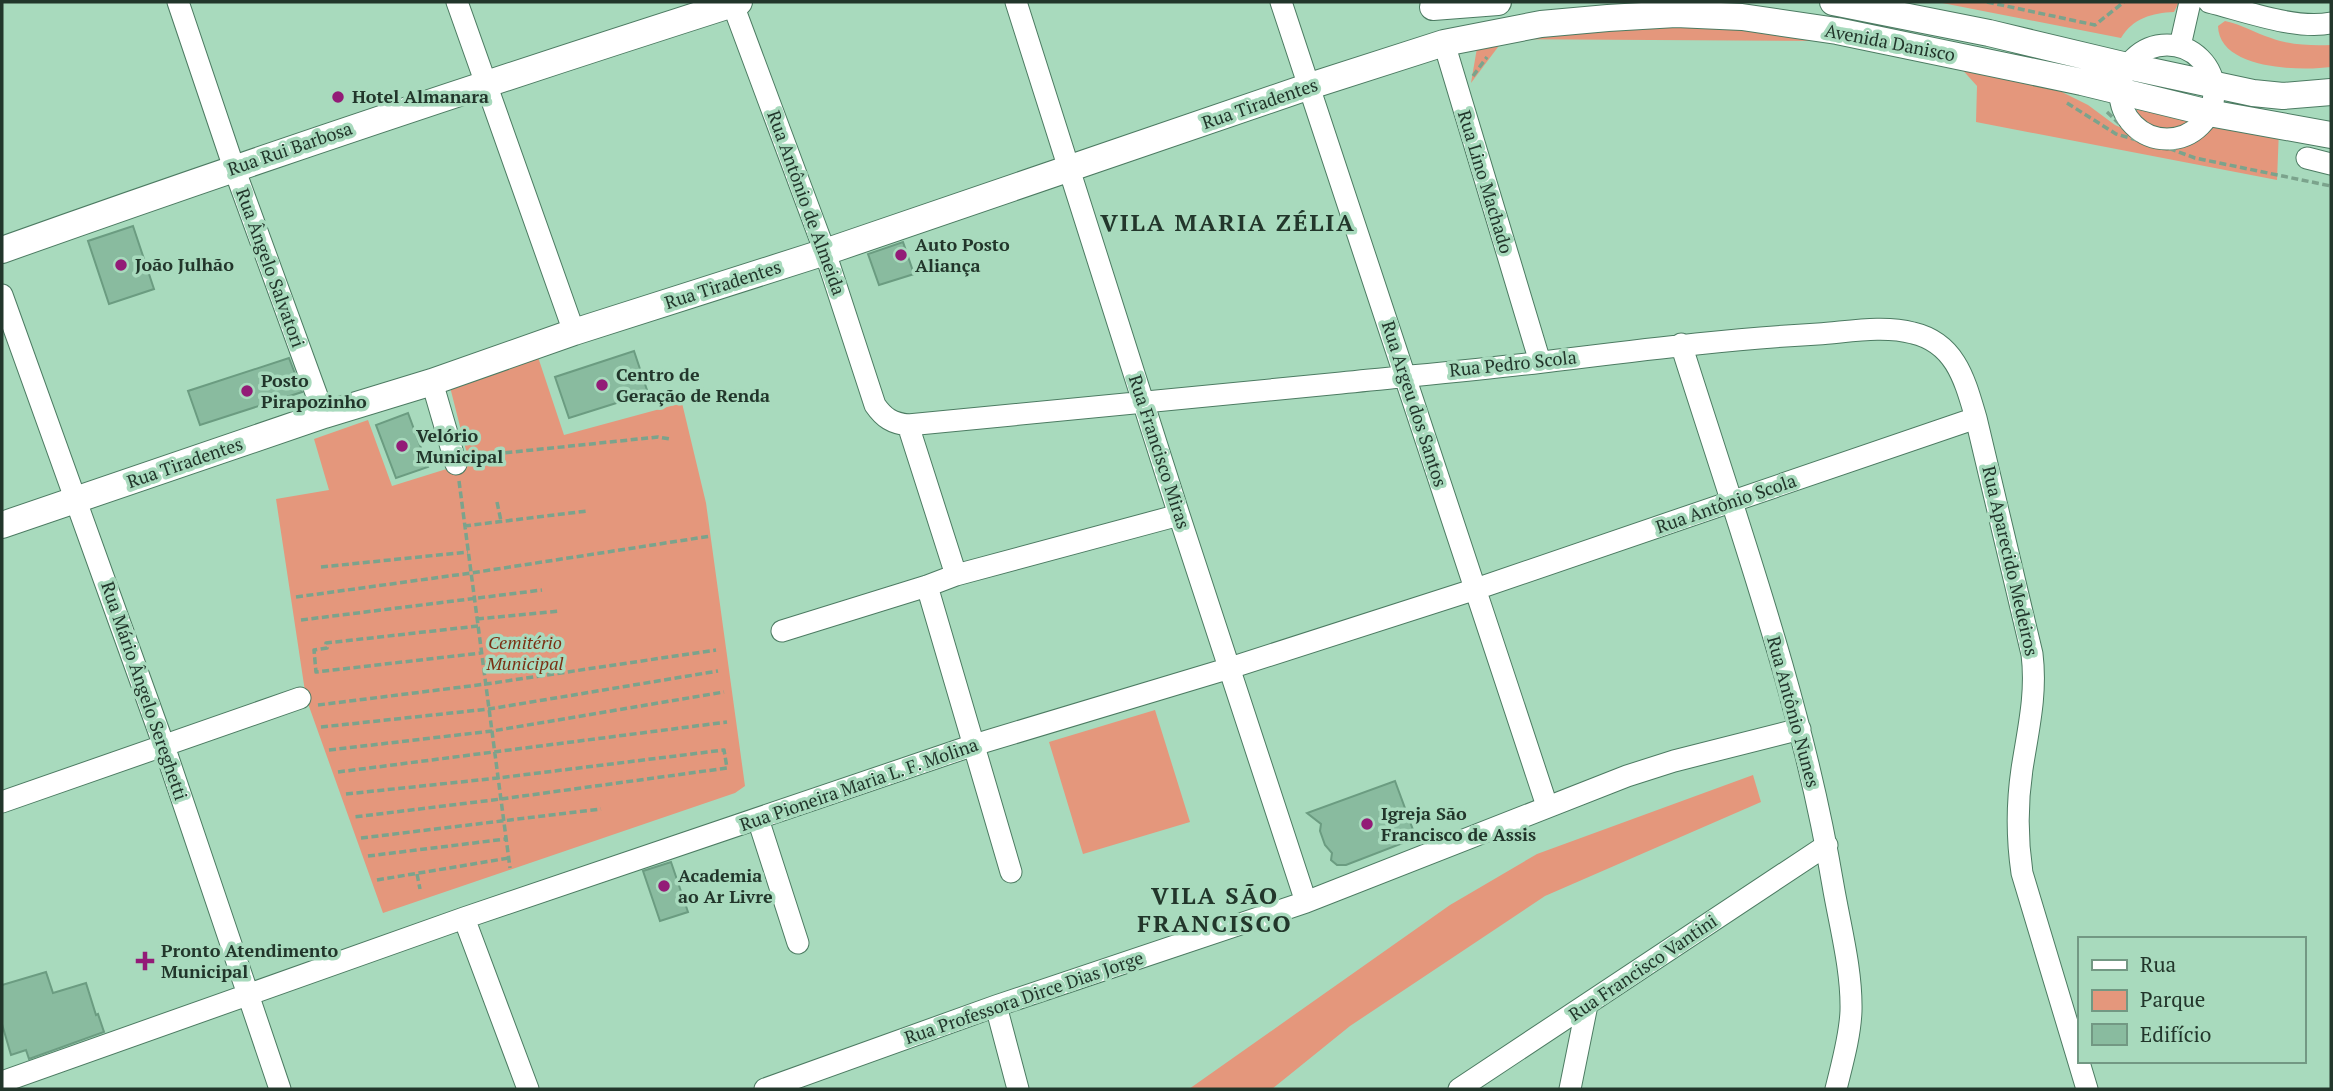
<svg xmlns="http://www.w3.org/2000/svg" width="2333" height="1091" viewBox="0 0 2333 1091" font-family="'PT Serif',serif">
<rect width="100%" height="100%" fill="#a8dabd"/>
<path fill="#e4977c" d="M 1937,2 L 2177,2 L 2178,4 L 2174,12 C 2152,13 2133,18 2121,38 Z
M 2225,21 C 2241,24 2255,33 2271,38 C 2289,45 2312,46 2331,45 L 2331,67 C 2301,71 2219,70 2218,26 Z
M 1678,22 L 1760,26 L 1991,66 L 2025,79 L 2048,85 L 2088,105 L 2115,125 L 2145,138 L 2163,142 L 2181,143 L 2199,137 L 2213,128 L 2279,129 L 2277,180 L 1976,122 L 1977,86 L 1959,66 L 1820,41 L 1504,39 L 1471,83 L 1477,48 C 1542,26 1610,25 1678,22 Z
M 2137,105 L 2196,117 C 2184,142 2154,136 2137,119 Z
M 538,357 L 564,435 L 682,403 L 706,503 L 745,786 L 735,793 L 383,913 L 306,698 L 276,499 L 329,490 L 314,439 L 368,420 L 392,486 L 469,462 L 448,379 Z
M 1155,710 L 1190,822 L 1083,854 L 1049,742 Z
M 1753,775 L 1761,802 L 1545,896 L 1350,1026 L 1272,1089 L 1189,1089 L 1450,905 L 1537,854 Z"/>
<path fill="#89bb9f" stroke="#6b9c81" stroke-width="2" d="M 133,226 L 154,289 L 109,304 L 88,241 Z
M 903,242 L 914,274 L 879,285 L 868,254 Z
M 634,351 L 648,393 L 569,418 L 555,377 Z
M 289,358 L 302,392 L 200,425 L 188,391 Z
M 408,413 L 428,467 L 396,478 L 376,425 Z
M 1395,781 L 1416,838 L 1346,865 L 1337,865 L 1331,860 L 1332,853 L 1325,845 L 1320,831 L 1321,824 L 1307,813 Z
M 671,862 L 688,912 L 660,921 L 643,871 Z
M 46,972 L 53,993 L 86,983 L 96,1015 L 98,1014 L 104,1032 L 29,1059 L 26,1050 L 11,1055 L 2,1024 L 2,985 Z"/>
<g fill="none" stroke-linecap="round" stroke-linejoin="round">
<g stroke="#4c7b62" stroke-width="23">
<path id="minor" d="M 178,2 L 234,168 L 324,415
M 457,2 L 574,332
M 732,2 L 825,252 L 875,405 C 884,418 892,423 908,425 C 1052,411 1196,397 1341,383 C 1408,376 1476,370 1543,362 C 1634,351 1725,339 1818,334 C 1848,332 1883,325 1913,333 C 1956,343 1965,381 1976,418 L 2032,654 C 2037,694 2028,730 2022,769 C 2017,803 2017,839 2022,873 L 2087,1089
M 1016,2 L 1179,515 L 1306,902
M 1281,2 L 1547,806
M 2209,2 C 2245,11 2295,30 2331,23
M 1444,43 L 1540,362
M2120 92a47 47 0 1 1 94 0a47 47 0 1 1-94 0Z
M 2180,46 L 2190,2
M 2307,158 L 2331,164
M 2,295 L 164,746 L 280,1089
M 1681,344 C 1737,522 1802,700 1833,885 C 1840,926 1852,970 1851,1011 C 1850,1037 1842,1064 1836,1089
M 432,382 L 456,464
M 908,425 L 956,575
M 927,586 L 1011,872
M 782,631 L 927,586 L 956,575 L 1179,515
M 2,802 L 300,698
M 758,819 L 798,943
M 464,918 L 528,1089
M 996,1006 L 1018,1089
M 2,1082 L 464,918 L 974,745 L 1230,668 L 1476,589 L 1976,418
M 765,1089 L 996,1006 L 1306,902 L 1627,776 L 1674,761 L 1800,729
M 1459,1089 L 1827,845
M 1570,1089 L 1587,1005"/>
</g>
<g stroke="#4c7b62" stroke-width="28">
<path id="major" d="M 1833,2 L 1989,33 L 2127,66 L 2253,93 L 2283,96 L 2331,92
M 1433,7 L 1498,2
M 2,250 C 246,163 492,81 739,2
M 2,525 L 324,415 L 432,382 L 574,332 L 825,252 L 1310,86 L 1444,43 L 1541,24 L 1608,18 L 1676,14 L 1742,17 L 1837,31 L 2082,82 L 2209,113 L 2331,135"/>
</g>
<path stroke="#7ba38c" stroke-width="3.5" stroke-dasharray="7 3.5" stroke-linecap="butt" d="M 1987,2 L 2095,25 L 2124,2
M 1473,76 L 1487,57
M 2067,103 L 2116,134 L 2144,142
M 2107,112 L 2130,134 L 2195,158 L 2331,186
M 474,456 L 658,437 L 670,439
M 459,481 L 510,868
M 497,502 L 501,521
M 464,526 L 587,511
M 321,567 L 468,552
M 296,597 L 471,573 L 711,536
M 477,619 L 560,611
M 301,620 L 542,590
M 478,626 L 326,643 L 327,648 L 314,650 L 316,672 L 481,653
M 318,705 L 486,684 L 716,650
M 321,727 L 489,709 L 718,671
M 329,750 L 492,731 L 724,692
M 338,772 L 727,722
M 346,794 L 498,778 L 724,750 L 727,768 L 501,799 L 354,817
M 361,838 L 601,809
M 368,856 L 506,839
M 417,874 L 420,889
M 377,880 L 509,858"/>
<use href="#minor" stroke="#fff" stroke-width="21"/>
<use href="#major" stroke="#fff" stroke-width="26"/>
</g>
<g fill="#931b77" stroke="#a8dabd" stroke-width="2.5">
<circle cx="338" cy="97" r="7"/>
<circle cx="901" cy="255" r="7"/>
<circle cx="121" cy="265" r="7"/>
<circle cx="602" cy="385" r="7"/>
<circle cx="247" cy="391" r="7"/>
<circle cx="402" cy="446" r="7"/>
<circle cx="1367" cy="824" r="7"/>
<circle cx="664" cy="886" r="7"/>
<path d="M141.5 950.5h7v7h7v7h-7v7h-7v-7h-7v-7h7z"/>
</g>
<g text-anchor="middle" stroke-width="7" stroke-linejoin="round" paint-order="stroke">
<g font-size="18" fill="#22362b" stroke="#a8dabd">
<text transform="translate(1890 43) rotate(11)" y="6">Avenida Danisco</text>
<text transform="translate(1260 104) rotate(-19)" y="6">Rua Tiradentes</text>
<text transform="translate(290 149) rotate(-19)" y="6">Rua Rui Barbosa</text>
<text transform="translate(1485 182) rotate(73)" y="6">Rua Lino Machado</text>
<text transform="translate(806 203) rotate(70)" y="6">Rua Antônio de Almeida</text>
<text transform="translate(270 268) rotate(70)" y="6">Rua Ângelo Salvatori</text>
<text transform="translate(723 285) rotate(-18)" y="6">Rua Tiradentes</text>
<text transform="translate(1513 364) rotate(-6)" y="6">Rua Pedro Scola</text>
<text transform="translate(1414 404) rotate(72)" y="6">Rua Argeu dos Santos</text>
<text transform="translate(1159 452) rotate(72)" y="6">Rua Francisco Miras</text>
<text transform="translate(185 463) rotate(-19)" y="6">Rua Tiradentes</text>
<text transform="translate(1726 504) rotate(-19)" y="6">Rua Antônio Scola</text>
<text transform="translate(2010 561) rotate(77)" y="6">Rua Aparecido Medeiros</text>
<text transform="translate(144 691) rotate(71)" y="6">Rua Mário Ângelo Sereghetti</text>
<text transform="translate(1793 712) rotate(75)" y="6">Rua Antônio Nunes</text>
<text transform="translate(859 785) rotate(-19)" y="6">Rua Pioneira Maria L. F. Molina</text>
<text transform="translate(1643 968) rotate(-34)" y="6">Rua Francisco Vantini</text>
<text transform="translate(1024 998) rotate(-19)" y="6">Rua Professora Dirce Dias Jorge</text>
</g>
<g font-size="18" font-weight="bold" fill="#22362b" stroke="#a8dabd" text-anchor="start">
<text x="352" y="103">Hotel Almanara</text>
<text x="915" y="251">Auto Posto<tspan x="915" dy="21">Aliança</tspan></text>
<text x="135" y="271">João Julhão</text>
<text x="616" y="381">Centro de<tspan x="616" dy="21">Geração de Renda</tspan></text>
<text x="261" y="387">Posto<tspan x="261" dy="21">Pirapozinho</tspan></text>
<text x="416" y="442">Velório<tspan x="416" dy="21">Municipal</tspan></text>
<text x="1381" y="820">Igreja São<tspan x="1381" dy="21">Francisco de Assis</tspan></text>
<text x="678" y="882">Academia<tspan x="678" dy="21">ao Ar Livre</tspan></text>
<text x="161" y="957">Pronto Atendimento<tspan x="161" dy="21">Municipal</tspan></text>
</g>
<g font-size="18" font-style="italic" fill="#7b3014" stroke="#a8dabd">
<text x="525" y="649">Cemitério<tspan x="525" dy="21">Municipal</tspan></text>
</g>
<g font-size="24" font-weight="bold" letter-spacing="2" fill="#22362b" stroke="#a8dabd">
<text x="1228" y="231">VILA MARIA ZÉLIA</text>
<text x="1215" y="904">VILA SÃO<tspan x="1215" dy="28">FRANCISCO</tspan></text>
</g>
</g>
<rect width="2333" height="1091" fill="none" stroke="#22362b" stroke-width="7"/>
<rect x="2078" y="937" width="228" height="126" fill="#a8dabd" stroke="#729883" stroke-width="2"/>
<rect x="2092" y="960" width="35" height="10" fill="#ffffff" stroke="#729883" stroke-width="2"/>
<text x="2140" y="972" font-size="21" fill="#22362b">Rua</text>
<rect x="2092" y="990" width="35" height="21" fill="#e4977c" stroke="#729883" stroke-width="2"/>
<text x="2140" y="1007" font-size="21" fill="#22362b">Parque</text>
<rect x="2092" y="1024" width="35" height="21" fill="#89bb9f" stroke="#729883" stroke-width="2"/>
<text x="2140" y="1042" font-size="21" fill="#22362b">Edifício</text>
</svg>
